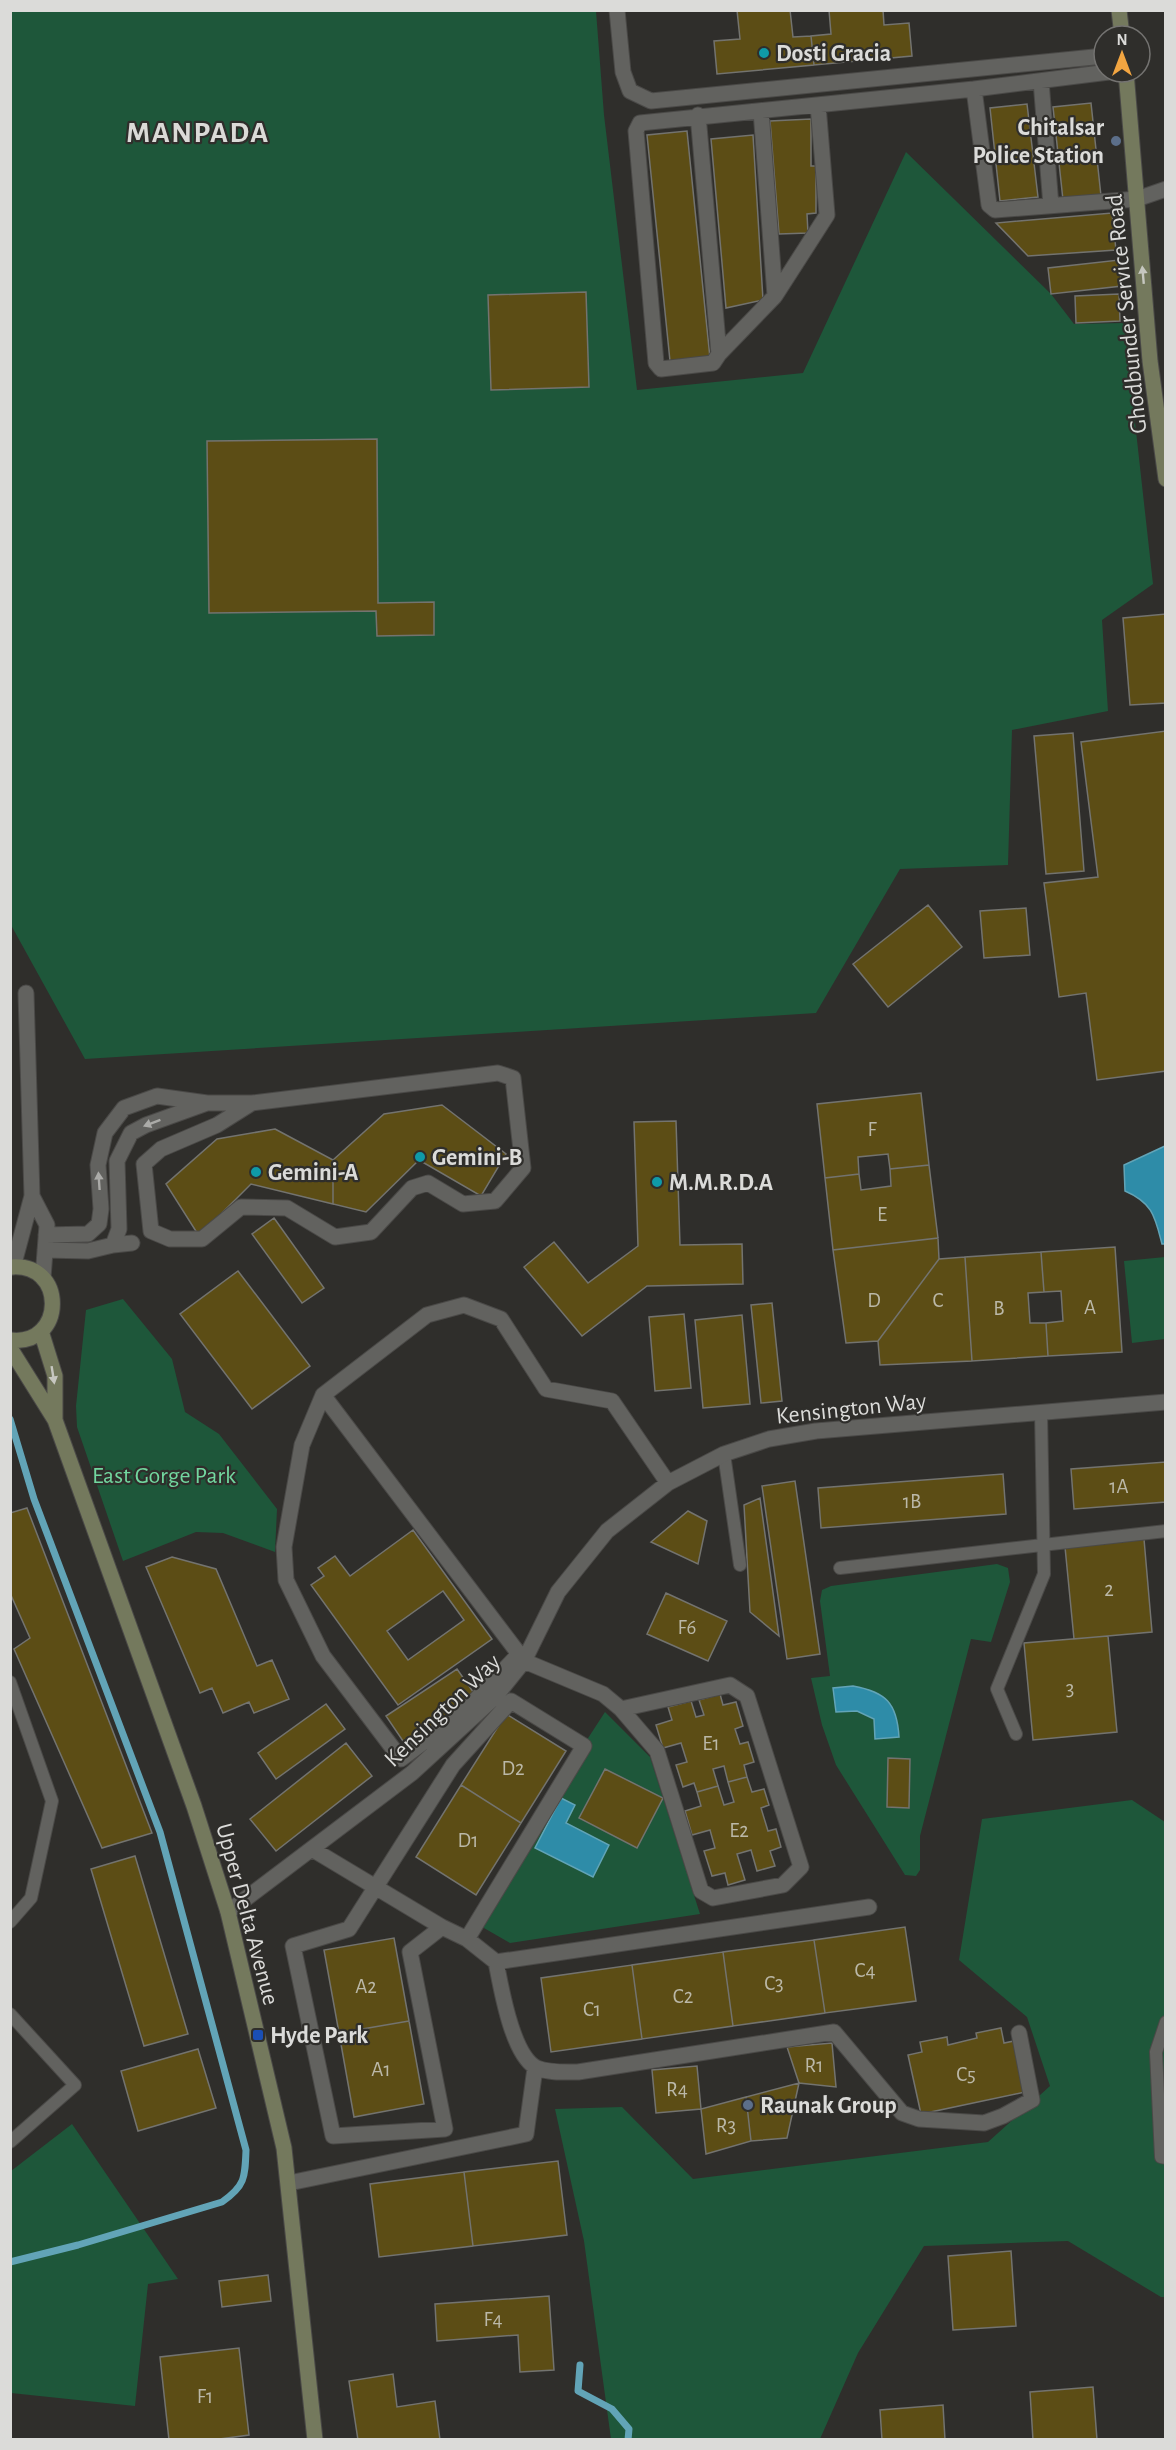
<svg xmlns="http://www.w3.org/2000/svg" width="1176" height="2450" viewBox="0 0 1176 2450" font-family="'Alegreya Sans',sans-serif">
<rect width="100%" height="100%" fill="#2f2e2b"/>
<path fill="#1e573a" d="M 10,11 L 596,11 L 604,115 L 637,390 L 803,373 L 906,152 L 1051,294 L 1074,324 L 1124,323 L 1153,584 L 1102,620 L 1108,711 L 1012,730 L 1008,865 L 900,869 L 816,1013 L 85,1059 L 11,925 Z
M 1165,1257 L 1165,1339 L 1132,1343 L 1124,1261 Z
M 123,1299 L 172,1359 L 185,1412 L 219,1434 L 277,1509 L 275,1552 L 223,1533 L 196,1532 L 123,1561 L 77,1427 L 76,1406 L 86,1310 Z
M 997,1564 L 1008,1568 L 1010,1582 L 991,1642 L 971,1639 L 920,1836 L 920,1870 L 916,1876 L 905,1875 L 836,1765 L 822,1725 L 811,1678 L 830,1676 L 820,1601 L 822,1590 L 831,1586 Z
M 605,1712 L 650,1757 L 700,1914 L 510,1943 L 470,1920 Z
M 1132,1800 L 1165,1822 L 1165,2297 L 1161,2297 L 1068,2241 L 924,2246 L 858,2353 L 820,2439 L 611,2439 L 584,2241 L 555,2109 L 622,2107 L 693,2179 L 988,2142 L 1050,2086 L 1027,2017 L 959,1960 L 982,1819 Z
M 72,2124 L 178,2279 L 148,2284 L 135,2406 L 11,2393 L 11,2171 Z"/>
<path fill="#2e8ca8" stroke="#62a4b7" stroke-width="1.5" d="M 1165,1146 L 1166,1244 L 1162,1244 C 1155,1217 1153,1203 1125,1191 L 1124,1165 Z
M 853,1686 C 886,1692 897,1703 899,1737 L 875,1739 L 874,1719 L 857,1711 L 836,1712 L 833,1688 Z
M 561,1798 L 575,1805 L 566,1823 L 609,1845 L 593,1877 L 535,1848 Z"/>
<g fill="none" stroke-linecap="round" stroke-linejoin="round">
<path stroke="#62a4b7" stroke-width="7" d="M 10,1419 L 34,1499 L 160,1832 L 246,2150 C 245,2178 245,2186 222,2202 L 78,2245 L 10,2262
M 580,2365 L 578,2391 L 612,2409 L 629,2429 L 628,2440"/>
</g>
<path fill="#5c4d15" stroke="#73736f" stroke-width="1.5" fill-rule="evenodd" d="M 737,10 L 790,10 L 793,37 L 811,36 L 814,65 L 717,74 L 714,41 L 740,39 Z
M 829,10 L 883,10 L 884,25 L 909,23 L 912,56 L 814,65 L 811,36 L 831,34 Z
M 1091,103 L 1101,196 L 1063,200 L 1053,107 Z
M 1027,104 L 1038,197 L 1000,201 L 990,108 Z
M 811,119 L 811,166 L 816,166 L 816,213 L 807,214 L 808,233 L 779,234 L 770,121 Z
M 687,131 L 710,358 L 670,361 L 647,135 Z
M 753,135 L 763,300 L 726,308 L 711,139 Z
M 1112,213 L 1116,250 L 1028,256 L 996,223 Z
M 1119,260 L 1122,286 L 1051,294 L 1048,268 Z
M 586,292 L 589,387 L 491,390 L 488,295 Z
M 1119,294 L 1120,321 L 1076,323 L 1075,296 Z
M 377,439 L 378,603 L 434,602 L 434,635 L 377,636 L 376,611 L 209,613 L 207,441 Z
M 1166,614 L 1166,703 L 1130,705 L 1123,618 Z
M 1166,731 L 1166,1071 L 1097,1080 L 1086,993 L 1059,997 L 1044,883 L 1098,877 L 1081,742 Z
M 1073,733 L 1084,871 L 1046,874 L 1034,736 Z
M 928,905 L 962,947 L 888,1007 L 853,964 Z
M 1026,908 L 1030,955 L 984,958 L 980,911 Z
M 921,1093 L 929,1165 L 890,1169 L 888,1154 L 858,1157 L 859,1174 L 825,1178 L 817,1104 Z
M 442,1105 L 506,1154 L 481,1196 L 419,1160 L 366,1212 L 333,1204 L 333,1160 L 384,1114 Z
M 676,1121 L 680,1245 L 742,1244 L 743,1284 L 647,1286 L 582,1336 L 524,1267 L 554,1242 L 588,1283 L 638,1246 L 634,1122 Z
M 275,1129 L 333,1160 L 333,1204 L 251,1184 L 199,1236 L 166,1184 L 217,1139 Z
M 929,1165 L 938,1238 L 833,1250 L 825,1178 L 859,1174 L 861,1190 L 891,1186 L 890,1169 Z
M 274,1218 L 324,1288 L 302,1303 L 252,1234 Z
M 938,1238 L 939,1259 L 878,1341 L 846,1343 L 833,1250 Z
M 1115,1247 L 1122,1352 L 1048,1356 L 1046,1323 L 1063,1321 L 1061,1291 L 1044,1292 L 1041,1252 Z
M 1041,1252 L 1044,1292 L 1028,1293 L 1030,1323 L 1046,1323 L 1048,1356 L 972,1361 L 965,1257 Z
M 965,1257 L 972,1361 L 880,1365 L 878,1341 L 939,1259 Z
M 238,1271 L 310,1366 L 252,1409 L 180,1314 Z
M 772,1303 L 782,1401 L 761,1403 L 751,1305 Z
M 684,1314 L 691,1388 L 655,1391 L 649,1317 Z
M 742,1315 L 750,1404 L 703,1408 L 695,1320 Z
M 1166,1462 L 1166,1502 L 1074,1509 L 1071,1469 Z
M 1003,1474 L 1006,1514 L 821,1528 L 818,1488 Z
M 795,1481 L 820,1654 L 787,1659 L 762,1486 Z
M 760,1498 L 779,1636 L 750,1612 L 744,1505 Z
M 27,1508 L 152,1833 L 102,1848 L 14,1649 L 30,1638 L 10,1593 L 10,1513 Z
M 688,1511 L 707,1521 L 698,1564 L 651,1542 Z
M 413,1530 L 492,1639 L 398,1705 L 311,1585 L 324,1576 L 318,1568 L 335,1556 L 350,1576 ZM 443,1591 L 464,1620 L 408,1660 L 387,1631 Z
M 1144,1539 L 1152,1632 L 1074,1639 L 1065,1547 Z
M 172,1557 L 216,1569 L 257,1666 L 272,1660 L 289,1699 L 254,1713 L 249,1702 L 223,1713 L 212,1688 L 200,1693 L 146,1567 Z
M 666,1593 L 727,1621 L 708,1661 L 647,1634 Z
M 1108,1636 L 1117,1732 L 1033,1740 L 1024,1643 Z
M 457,1669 L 476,1696 L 405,1744 L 386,1716 Z
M 720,1694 L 723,1705 L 736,1702 L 743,1726 L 735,1729 L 740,1744 L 748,1742 L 754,1762 L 744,1765 L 747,1777 L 728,1782 L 724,1766 L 713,1769 L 718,1786 L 697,1792 L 694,1783 L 683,1787 L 676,1765 L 687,1762 L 681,1743 L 663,1748 L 656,1725 L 672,1720 L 668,1707 L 691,1701 L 696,1717 L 704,1715 L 699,1700 Z
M 326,1704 L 345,1729 L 276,1779 L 258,1753 Z
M 506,1714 L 566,1751 L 521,1823 L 461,1785 Z
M 346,1743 L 372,1776 L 276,1851 L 250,1819 Z
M 888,1758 L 910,1759 L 909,1808 L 887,1807 Z
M 605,1769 L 663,1798 L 637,1848 L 579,1818 Z
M 747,1777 L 752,1792 L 764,1789 L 769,1805 L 761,1808 L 768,1831 L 776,1829 L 781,1847 L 770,1851 L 775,1866 L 757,1871 L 751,1850 L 737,1854 L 745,1880 L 728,1885 L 725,1873 L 712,1876 L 704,1851 L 715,1848 L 710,1830 L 692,1835 L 685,1811 L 701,1806 L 697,1792 L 718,1786 L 724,1805 L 734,1802 L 728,1782 Z
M 461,1785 L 521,1823 L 476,1895 L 416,1857 Z
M 135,1856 L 188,2034 L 144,2046 L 91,1869 Z
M 905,1927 L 916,2001 L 825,2013 L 814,1940 Z
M 394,1938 L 409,2021 L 339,2033 L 324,1950 Z
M 814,1940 L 825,2013 L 733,2026 L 723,1952 Z
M 723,1952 L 733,2026 L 642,2039 L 632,1965 Z
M 632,1965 L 642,2039 L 551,2052 L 541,1978 Z
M 409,2021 L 424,2104 L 354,2117 L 339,2033 Z
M 1001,2028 L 1004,2043 L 1014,2041 L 1025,2092 L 921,2114 L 908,2055 L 922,2052 L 920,2042 L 947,2037 L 948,2045 L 977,2038 L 976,2033 Z
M 832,2043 L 836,2087 L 799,2083 L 787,2047 Z
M 198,2049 L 216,2108 L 138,2131 L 121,2071 Z
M 697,2066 L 701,2109 L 656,2113 L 652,2070 Z
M 799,2083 L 787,2138 L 751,2141 L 746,2097 Z
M 746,2097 L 751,2141 L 706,2154 L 701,2109 Z
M 558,2161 L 567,2235 L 473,2246 L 464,2172 Z
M 464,2172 L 473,2246 L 379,2257 L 370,2184 Z
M 1011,2251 L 1016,2326 L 953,2330 L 948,2256 Z
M 268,2275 L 271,2301 L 222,2307 L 219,2281 Z
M 549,2296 L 554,2370 L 520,2372 L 518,2335 L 437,2341 L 435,2304 Z
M 239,2348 L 249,2435 L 212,2440 L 169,2440 L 160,2357 Z
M 393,2374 L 397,2407 L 435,2401 L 440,2440 L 358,2440 L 349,2381 Z
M 1093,2387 L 1097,2440 L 1033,2440 L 1030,2392 Z
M 943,2405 L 945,2440 L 882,2440 L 880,2410 Z"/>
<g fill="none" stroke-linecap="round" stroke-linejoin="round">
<g stroke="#4a4947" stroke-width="14">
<path id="lane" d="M 724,1454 L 740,1565
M 840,1568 L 1166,1531
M 10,1682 L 52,1801 L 31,1898 L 10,1922
M 1016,1734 L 997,1689 L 1044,1574 L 1041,1412
M 10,2014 L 75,2085 L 10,2142
M 1166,2022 L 1156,2052 L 1161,2157 L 1166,2158"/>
</g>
<g stroke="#4a4947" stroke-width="17">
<path id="street" d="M 617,10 L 623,72 L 630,91 L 651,101 L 1104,56
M 1041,81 L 1051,206
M 974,89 L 989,205 L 995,210 L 1137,199 L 1166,189
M 761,111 L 775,296 L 827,215 L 818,105
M 698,115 L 719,354 L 713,363 L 661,369 L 656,363 L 636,131 L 640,123 L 974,89 L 1109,72
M 719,354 L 775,296
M 32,1196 L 47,1225 L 43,1278
M 46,1235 L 88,1234 L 99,1224 L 101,1209 L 98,1165 L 105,1133 L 124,1108 L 157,1096 L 207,1103 L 252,1103 L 498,1073 L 513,1078 L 523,1168 L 495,1201 L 463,1204 L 428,1183 L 412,1188 L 371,1232 L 335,1237 L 287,1208 L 241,1207 L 202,1239 L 170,1239 L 151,1231 L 144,1164 L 161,1149 L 217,1125 L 252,1103
M 113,1245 L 132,1243
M 45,1250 L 88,1251 L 113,1245 L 119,1229 L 117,1161 L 131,1133 L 146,1125 L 207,1103
M 13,1267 L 32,1196 L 26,993
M 323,1395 L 302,1445 L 284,1547 L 286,1580 L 323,1656 L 401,1759 L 464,1712 L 519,1654 L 323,1395 L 427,1315 L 464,1305 L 501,1319 L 546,1389 L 612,1401 L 668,1483
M 524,1661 L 603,1694 L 621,1709 L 657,1751 L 701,1891 L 713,1898 L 783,1885 L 801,1867 L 747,1696 L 730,1685 L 621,1709
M 312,1849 L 442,1927 L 467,1939 L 496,1962 L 869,1907
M 228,1912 L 412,1773 L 495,1697 L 524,1661 L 558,1592 L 607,1531 L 668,1483 L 724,1454 L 769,1439 L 816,1431 L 1166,1402
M 442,1927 L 410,1952 L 445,2129 L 333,2136 L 293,1946 L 349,1929 L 453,1765 L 511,1701 L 584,1746 L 467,1939
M 496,1962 C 501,1987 512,2056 537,2068 C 549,2073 565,2072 578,2072 L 834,2032 L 902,2113 L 919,2119 L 984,2123 L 1003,2116 L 1032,2100 L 1019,2033
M 289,2183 L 526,2134 L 535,2068"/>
</g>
<g stroke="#4a4947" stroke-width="17">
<path id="secondary" d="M 1119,10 L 1122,36
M 1126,72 L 1150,361 L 1166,479
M 10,1267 C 67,1261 66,1347 10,1340
M 41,1331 L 55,1376 L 55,1420
M 10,1348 L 55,1420 L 194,1806 L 228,1912 L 284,2148 L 315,2440"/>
</g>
<use href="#lane" stroke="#62625f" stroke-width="12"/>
<use href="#street" stroke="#62625f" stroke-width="15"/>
<use href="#secondary" stroke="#74795d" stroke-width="15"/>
</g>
<defs><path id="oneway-solid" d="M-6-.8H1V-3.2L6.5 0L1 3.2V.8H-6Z" transform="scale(1.5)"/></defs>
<g fill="#c6c7c0">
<use href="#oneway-solid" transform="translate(1143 275) rotate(-95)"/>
<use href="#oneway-solid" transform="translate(53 1375) rotate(81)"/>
</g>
<g fill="#ababa8">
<use href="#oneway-solid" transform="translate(152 1123) rotate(159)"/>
<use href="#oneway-solid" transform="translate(99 1181) rotate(-94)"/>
</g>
<g fill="#0f9aa8" stroke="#2f2e2b" stroke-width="2">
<circle cx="764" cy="53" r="6"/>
<circle cx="420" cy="1157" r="6"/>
<circle cx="256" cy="1172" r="6"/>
<circle cx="657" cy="1182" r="6"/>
</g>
<g fill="#5c6f8a" stroke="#2f2e2b" stroke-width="2">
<circle cx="1116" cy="141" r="6"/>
<circle cx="748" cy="2105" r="6"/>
</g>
<rect fill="#1a4fb4" stroke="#2f2e2b" stroke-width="2" x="252" y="2029" width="12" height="12" rx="3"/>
<g text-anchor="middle" stroke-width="4.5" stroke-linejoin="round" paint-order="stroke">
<g font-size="21" fill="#bbb8a8">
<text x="872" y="1136">F</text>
<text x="882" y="1221">E</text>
<text x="874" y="1307">D</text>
<text x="938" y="1307">C</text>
<text x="1090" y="1314">A</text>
<text x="999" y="1315">B</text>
<text x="1119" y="1493">1A</text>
<text x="912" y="1508">1B</text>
<text x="1109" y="1596">2</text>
<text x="687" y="1634">F6</text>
<text x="1070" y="1695">3</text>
<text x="711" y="1750">E1</text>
<text x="513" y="1775">D2</text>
<text x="739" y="1837">E2</text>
<text x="468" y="1847">D1</text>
<text x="865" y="1977">C4</text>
<text x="774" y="1990">C3</text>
<text x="366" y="1993">A2</text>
<text x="683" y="2003">C2</text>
<text x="592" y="2016">C1</text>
<text x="814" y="2072">R1</text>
<text x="381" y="2076">A1</text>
<text x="966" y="2081">C5</text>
<text x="677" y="2096">R4</text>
<text x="726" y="2132">R3</text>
<text x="493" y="2326">F4</text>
<text x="205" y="2403">F1</text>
</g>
<g font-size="24" font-weight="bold" fill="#dbdbd9" stroke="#2f2e2b" text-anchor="start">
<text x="776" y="61">Dosti Gracia</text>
<text x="1104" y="135" text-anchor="end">Chitalsar<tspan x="1104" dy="28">Police Station</tspan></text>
<text x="432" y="1165">Gemini-B</text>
<text x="268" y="1180">Gemini-A</text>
<text x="669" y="1190">M.M.R.D.A</text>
<text x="270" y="2043">Hyde Park</text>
<text x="760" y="2113">Raunak Group</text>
</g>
<g font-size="24" fill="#dbdbd9" stroke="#2f2e2b">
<text transform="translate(1126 314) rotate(-96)" y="8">Ghodbunder Service Road</text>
<text transform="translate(851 1408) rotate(-6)" y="8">Kensington Way</text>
<text transform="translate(442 1710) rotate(-44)" y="8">Kensington Way</text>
<text transform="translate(248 1914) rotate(75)" y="8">Upper Delta Avenue</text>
</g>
<g font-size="24" fill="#72d79f" stroke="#2f2e2b">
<text x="164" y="1483">East Gorge Park</text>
</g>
<g font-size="30" font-weight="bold" letter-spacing="1.5" fill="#dbdad7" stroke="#2f2e2b">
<text x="198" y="142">MANPADA</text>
</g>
</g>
<rect width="1176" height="2450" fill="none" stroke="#dbdbd9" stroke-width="24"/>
<g transform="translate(1122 54)"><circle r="28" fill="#2f2e2b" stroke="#747371" stroke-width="1.5"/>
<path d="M0-4.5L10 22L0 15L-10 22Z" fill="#f2a541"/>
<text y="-9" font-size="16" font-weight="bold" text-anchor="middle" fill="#dbdbd9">N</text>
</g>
</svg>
